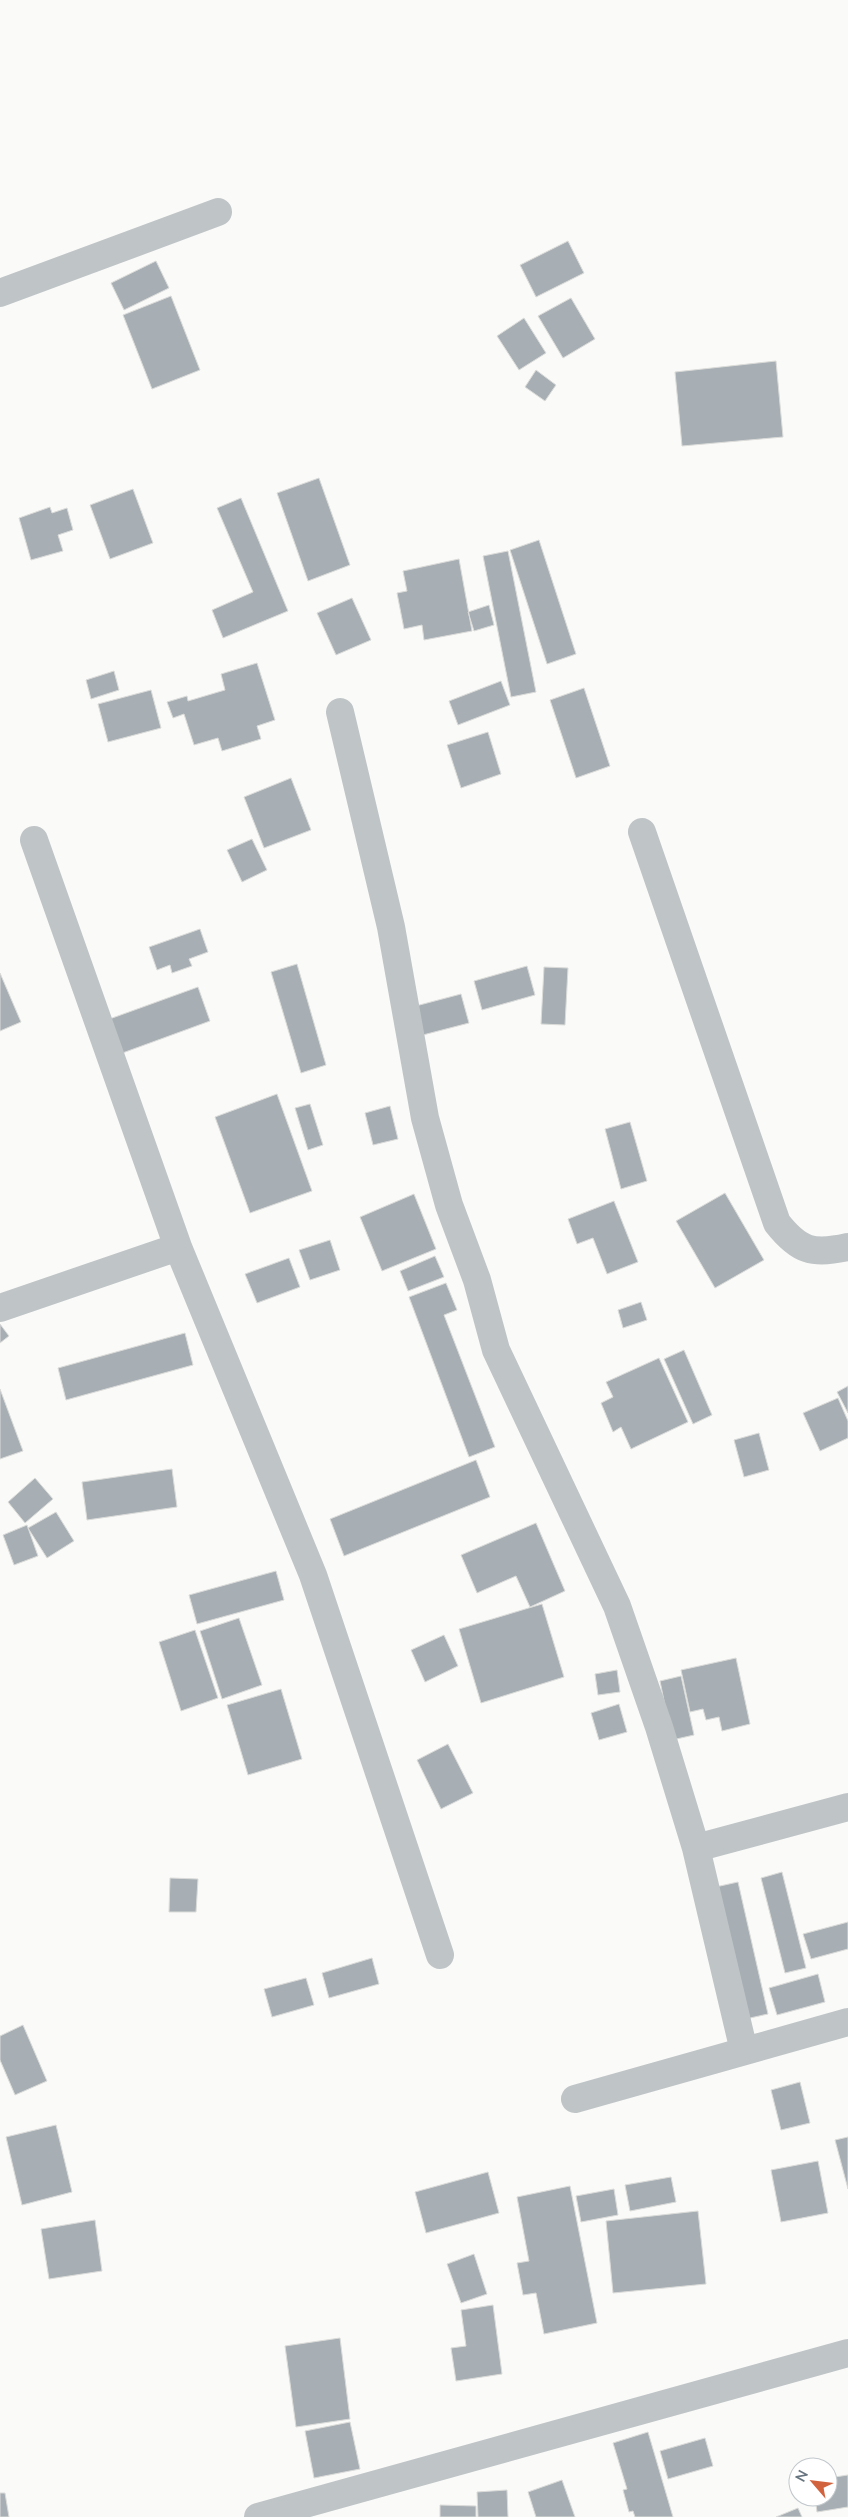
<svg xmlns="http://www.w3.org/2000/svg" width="848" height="2517" viewBox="0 0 848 2517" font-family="Lato,sans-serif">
<rect width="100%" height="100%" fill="#fafaf8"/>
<path fill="#a7afb4" stroke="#dbdcda" d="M 568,241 L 584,273 L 536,297 L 520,265 Z
M 156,261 L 169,288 L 124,310 L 111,283 Z
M 171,296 L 200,370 L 152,389 L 123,315 Z
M 571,298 L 595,339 L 563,358 L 538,316 Z
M 524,318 L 546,353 L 519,370 L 497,336 Z
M 776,361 L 783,437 L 682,446 L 675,372 Z
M 536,370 L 556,385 L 545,401 L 525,387 Z
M 319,478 L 350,565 L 308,581 L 277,493 Z
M 133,489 L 153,543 L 110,559 L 90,505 Z
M 241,498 L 288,611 L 223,638 L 212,610 L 253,592 L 217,508 Z
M 50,507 L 52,513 L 67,508 L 73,530 L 58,535 L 63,551 L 31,560 L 19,518 Z
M 539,540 L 576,654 L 547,664 L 510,550 Z
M 508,551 L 536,692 L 511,697 L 483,556 Z
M 459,559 L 472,631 L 424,640 L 422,625 L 404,629 L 397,593 L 407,591 L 403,571 Z
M 352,598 L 371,640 L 336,655 L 317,613 Z
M 489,605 L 494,625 L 474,631 L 468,612 Z
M 257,663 L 275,720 L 257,726 L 261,739 L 222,751 L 218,738 L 194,745 L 184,714 L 173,718 L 167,702 L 187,696 L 188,701 L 225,690 L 221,674 Z
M 114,671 L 119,690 L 91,699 L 86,680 Z
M 501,681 L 510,705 L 458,725 L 449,701 Z
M 584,688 L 610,766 L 576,778 L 550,700 Z
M 151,690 L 161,728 L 108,742 L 98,704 Z
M 488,732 L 501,774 L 461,788 L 447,745 Z
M 291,778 L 311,830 L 264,848 L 244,797 Z
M 252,839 L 267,870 L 242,882 L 227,850 Z
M 200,929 L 208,952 L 189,959 L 192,966 L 172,973 L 170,965 L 157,970 L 149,947 Z
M 297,964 L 326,1065 L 301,1073 L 271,972 Z
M 527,966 L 535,995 L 482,1010 L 474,981 Z
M 544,967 L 568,968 L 565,1025 L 541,1024 Z
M 0,973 L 21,1022 L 0,1031 Z
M 198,987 L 210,1021 L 117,1055 L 104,1021 Z
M 461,994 L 469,1023 L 419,1036 L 412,1007 Z
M 277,1094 L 312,1191 L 250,1213 L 215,1117 Z
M 310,1104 L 323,1145 L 308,1150 L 295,1108 Z
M 390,1106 L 398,1139 L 373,1145 L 365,1113 Z
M 630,1122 L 647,1181 L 621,1189 L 605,1129 Z
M 725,1193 L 764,1260 L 715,1288 L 676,1221 Z
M 414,1194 L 436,1249 L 382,1271 L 360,1217 Z
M 614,1201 L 638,1262 L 607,1274 L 593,1238 L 577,1244 L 568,1219 Z
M 330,1240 L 340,1270 L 310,1280 L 299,1250 Z
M 435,1256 L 444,1277 L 408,1291 L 400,1271 Z
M 289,1258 L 300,1287 L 257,1303 L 245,1274 Z
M 446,1283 L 457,1310 L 444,1315 L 495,1447 L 469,1457 L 409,1297 Z
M 641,1302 L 647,1320 L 623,1328 L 618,1310 Z
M 0,1324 L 9,1336 L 0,1343 Z
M 185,1333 L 193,1365 L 66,1400 L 58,1368 Z
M 684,1350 L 712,1415 L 693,1424 L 664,1359 Z
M 659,1358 L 688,1422 L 631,1449 L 621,1427 L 613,1432 L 601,1403 L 613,1397 L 606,1382 Z
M 848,1386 L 848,1413 L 837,1392 Z
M 0,1389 L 23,1451 L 0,1459 Z
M 838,1398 L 848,1421 L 848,1438 L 820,1451 L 803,1413 Z
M 759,1433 L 769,1470 L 744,1477 L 734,1440 Z
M 476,1460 L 490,1497 L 344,1556 L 330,1519 Z
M 172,1469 L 177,1507 L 87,1520 L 82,1482 Z
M 35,1478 L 53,1499 L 25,1523 L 8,1502 Z
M 56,1512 L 74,1541 L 47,1558 L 28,1528 Z
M 536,1523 L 565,1591 L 530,1607 L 516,1576 L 477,1593 L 461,1555 Z
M 27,1525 L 38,1556 L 14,1565 L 3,1535 Z
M 276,1571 L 284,1600 L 197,1624 L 189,1595 Z
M 542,1604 L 564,1677 L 481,1703 L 459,1629 Z
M 239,1618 L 262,1685 L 222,1699 L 200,1631 Z
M 195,1630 L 218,1698 L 181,1711 L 159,1642 Z
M 444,1635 L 458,1666 L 425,1682 L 411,1650 Z
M 736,1658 L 750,1724 L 722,1731 L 719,1717 L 706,1720 L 703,1709 L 690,1712 L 681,1670 Z
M 617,1670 L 620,1692 L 598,1695 L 595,1674 Z
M 681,1676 L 694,1735 L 672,1740 L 660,1681 Z
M 281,1689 L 302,1759 L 248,1775 L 227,1705 Z
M 619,1704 L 627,1732 L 599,1740 L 591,1713 Z
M 448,1744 L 473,1793 L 441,1809 L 417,1760 Z
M 782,1872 L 806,1968 L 785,1973 L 761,1878 Z
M 170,1878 L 198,1879 L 196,1912 L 169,1912 Z
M 738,1882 L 768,2014 L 741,2020 L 711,1888 Z
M 848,1922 L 848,1949 L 811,1959 L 803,1934 Z
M 372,1958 L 379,1984 L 329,1998 L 322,1973 Z
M 818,1974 L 825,2002 L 777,2015 L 769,1988 Z
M 306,1978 L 314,2005 L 272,2017 L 264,1989 Z
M 23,2025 L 47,2081 L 15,2095 L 0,2060 L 0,2036 Z
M 800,2082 L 810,2123 L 781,2130 L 771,2090 Z
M 56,2125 L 72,2192 L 22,2205 L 6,2137 Z
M 848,2137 L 848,2189 L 835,2140 Z
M 818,2161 L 828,2213 L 781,2222 L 771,2170 Z
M 488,2172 L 499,2213 L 426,2233 L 415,2192 Z
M 671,2177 L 676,2202 L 630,2211 L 625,2185 Z
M 570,2186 L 597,2323 L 544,2334 L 536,2293 L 523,2295 L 517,2263 L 529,2261 L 517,2197 Z
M 614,2189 L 618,2215 L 581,2222 L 576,2196 Z
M 698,2211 L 706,2284 L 613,2293 L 606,2221 Z
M 95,2220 L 102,2271 L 49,2279 L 41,2229 Z
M 474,2254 L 487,2294 L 461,2303 L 447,2264 Z
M 493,2305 L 502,2374 L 456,2381 L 451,2348 L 466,2346 L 461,2310 Z
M 340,2338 L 350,2419 L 296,2427 L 285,2346 Z
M 350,2422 L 360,2469 L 314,2478 L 305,2431 Z
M 648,2432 L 673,2517 L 635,2517 L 633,2511 L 629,2512 L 623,2490 L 627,2489 L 613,2443 Z
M 705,2438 L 713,2466 L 668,2479 L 660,2451 Z
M 848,2475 L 848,2507 L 817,2512 L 815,2497 L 828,2497 L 828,2478 Z
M 562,2480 L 575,2517 L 536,2517 L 528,2492 Z
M 507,2490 L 508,2517 L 478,2517 L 477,2492 Z
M 0,2493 L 5,2493 L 9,2517 L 0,2517 Z
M 440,2505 L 476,2506 L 476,2517 L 440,2517 Z
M 798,2508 L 802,2517 L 776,2517 Z"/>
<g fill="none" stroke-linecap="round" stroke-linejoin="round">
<path stroke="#bfc4c7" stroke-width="28" d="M 0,293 L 218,212
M 340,712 L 391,927 L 425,1118 L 449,1205 L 477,1280 L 496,1350 L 617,1606 L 659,1727 L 696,1848
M 642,832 L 777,1223 C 799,1251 813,1255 848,1247
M 34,840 L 178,1247
M 0,1308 L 178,1247 L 313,1575 L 440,1955
M 744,2051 L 696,1848 L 848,1807
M 575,2099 L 848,2022
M 258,2517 L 848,2353"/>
</g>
<g transform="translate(813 2482) rotate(298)"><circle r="24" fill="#ffffff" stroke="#c2c8cc"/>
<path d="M0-4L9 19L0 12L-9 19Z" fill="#d2633f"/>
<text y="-8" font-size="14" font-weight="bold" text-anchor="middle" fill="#677580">N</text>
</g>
</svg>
